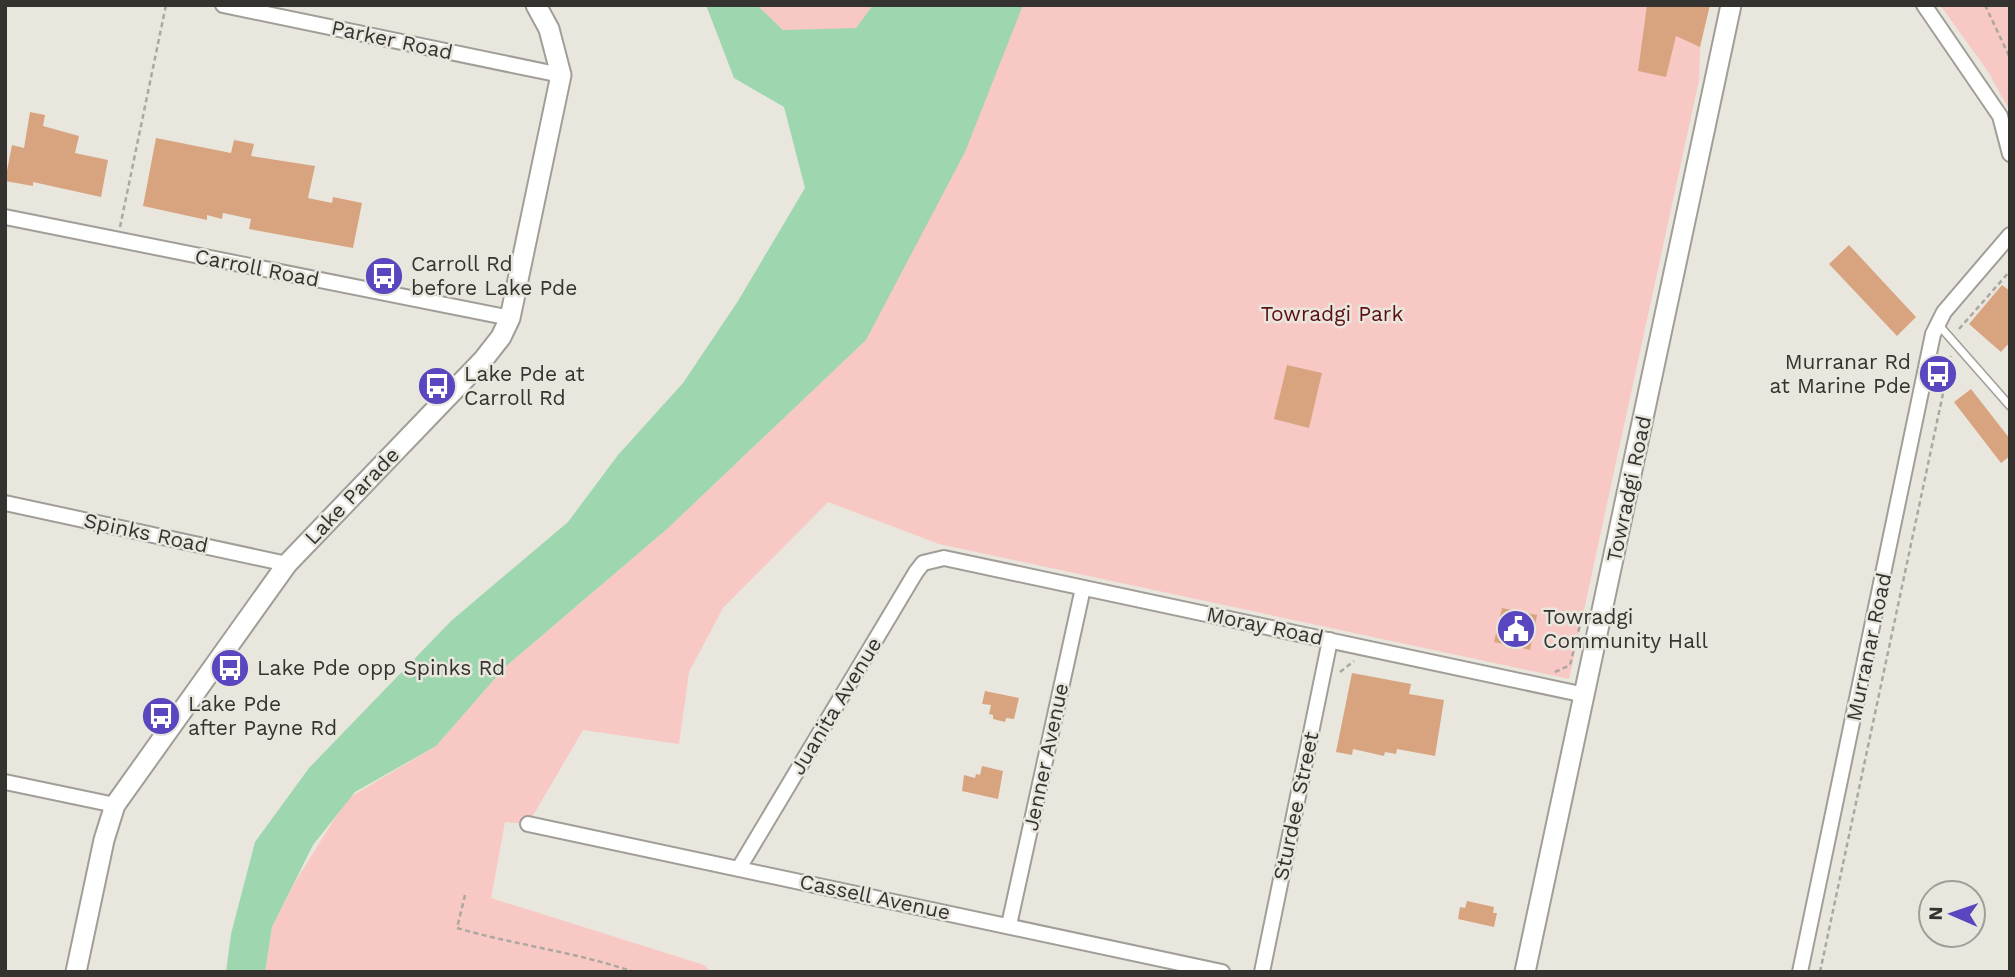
<svg xmlns="http://www.w3.org/2000/svg" width="2015" height="977" viewBox="0 0 2015 977" font-family="'Work Sans',sans-serif">
<rect width="100%" height="100%" fill="#e9e6de"/>
<path fill="#f8c8c4" d="M 757,5 L 873,5 L 856,29 L 783,30 Z
M 1017,5 L 1702,5 L 1699,80 L 1569,679 L 939,544 L 828,502 L 723,608 L 689,672 L 679,744 L 583,730 L 528,824 L 505,822 L 491,898 L 704,965 L 711,972 L 265,972 L 272,927 L 295,882 L 347,799 L 436,746 L 505,667 L 667,529 L 866,340 Z
M 1940,5 L 2010,5 L 2010,111 L 1987,70 Z"/>
<path fill="#9ed6af" d="M 706,5 L 757,5 L 783,30 L 856,28 L 873,5 L 1023,5 L 965,152 L 866,340 L 667,529 L 505,667 L 436,746 L 355,792 L 313,845 L 272,927 L 265,972 L 226,972 L 231,934 L 255,842 L 309,768 L 451,621 L 568,522 L 618,455 L 683,383 L 738,301 L 805,188 L 784,107 L 734,78 Z"/>
<path fill="#d8a480" d="M 1647,5 L 1710,5 L 1700,47 L 1676,36 L 1666,77 L 1638,71 Z
M 30,112 L 45,115 L 43,126 L 79,136 L 75,153 L 108,160 L 101,197 L 33,182 L 33,186 L 5,181 L 12,145 L 24,148 Z
M 156,138 L 231,153 L 234,140 L 254,144 L 251,156 L 315,166 L 308,198 L 332,203 L 333,197 L 362,203 L 353,248 L 249,229 L 251,219 L 223,213 L 222,219 L 207,215 L 207,220 L 143,206 Z
M 1849,245 L 1916,317 L 1897,336 L 1829,264 Z
M 2002,285 L 2010,291 L 2010,342 L 2001,352 L 1969,324 Z
M 1287,365 L 1322,373 L 1309,428 L 1274,419 Z
M 1971,389 L 2010,439 L 2010,456 L 2001,463 L 1954,402 Z
M 1502,608 L 1537,615 L 1530,650 L 1494,642 Z
M 1352,673 L 1411,684 L 1409,694 L 1444,700 L 1435,756 L 1397,749 L 1396,754 L 1385,752 L 1384,756 L 1353,749 L 1352,755 L 1336,752 Z
M 985,691 L 1019,698 L 1014,719 L 1006,718 L 1005,722 L 993,719 L 993,715 L 989,714 L 991,705 L 982,704 Z
M 982,766 L 1003,771 L 998,799 L 962,791 L 964,775 L 975,778 L 976,774 L 980,775 Z
M 1467,901 L 1494,907 L 1493,913 L 1497,913 L 1494,927 L 1458,919 L 1460,907 L 1465,908 Z"/>
<g fill="none" stroke-linecap="round" stroke-linejoin="round">
<g stroke="#a19e97" stroke-width="10">
<path id="service" d="M 1937,323 L 2010,406"/>
</g>
<g stroke="#a19e97" stroke-width="18">
<path id="minor" d="M 223,5 L 561,75
M 1924,5 L 2000,116 L 2010,154
M 5,217 L 510,318
M 5,503 L 287,564
M 5,782 L 115,805
M 528,824 L 1222,972
M 739,868 L 916,572 L 923,563 L 944,558 L 1585,695
M 1009,925 L 1083,588
M 1262,972 L 1330,640
M 1800,972 L 1933,334 L 1944,312 L 2010,235"/>
</g>
<g stroke="#a19e97" stroke-width="23">
<path id="secondary" d="M 76,972 L 104,840 L 115,805 L 287,564 L 483,360 L 501,337 L 510,318 L 561,75 L 549,29 L 536,5
M 1525,972 L 1731,5"/>
</g>
<path stroke="#aaa8a1" stroke-width="2.5" stroke-dasharray="5 3.5" stroke-linecap="butt" d="M 1985,5 L 2010,58
M 120,227 L 166,5
M 1959,329 L 2010,271
M 1340,672 L 1354,661
M 1555,672 L 1570,665 L 1582,617
M 465,895 L 457,928 C 515,945 576,952 634,972
M 1820,972 L 1951,356"/>
<use href="#service" stroke="#fff" stroke-width="7"/>
<use href="#minor" stroke="#fff" stroke-width="14"/>
<use href="#secondary" stroke="#fff" stroke-width="19"/>
</g>
<defs>
<g id="bus-disc" transform="scale(2.0125)"><circle r="9.5" fill="#5a46be" stroke="#e9e6de"/><path d="M-5-6H5V4H4V6H2V4H-2V6H-4V4H-5ZM-3.5-4V0h7V-4ZM-3.5 1.2v1.5H-2V1.2ZM2 1.2v1.5H3.5V1.2Z" fill="#fff"/></g>
<g id="civic-disc" transform="scale(2.0125)"><circle r="9.5" fill="#5a46be" stroke="#e9e6de"/><path d="M-.6-6.5H3V-4.5H.6V-3L4-1V1h2V6H-6V1h2V-1L-.6-3ZM-1.2 2.5V6h2.4V2.5Z" fill="#fff"/></g>
</defs>
<g fill-rule="evenodd">
<use href="#bus-disc" x="384" y="276"/>
<use href="#bus-disc" x="1938" y="374"/>
<use href="#bus-disc" x="437" y="386"/>
<use href="#civic-disc" x="1516" y="629"/>
<use href="#bus-disc" x="230" y="668"/>
<use href="#bus-disc" x="161" y="716"/>
</g>
<g text-anchor="middle" stroke-width="5" stroke-linejoin="round" paint-order="stroke">
<g font-size="21" fill="#343330" stroke="#e9e6de">
<text transform="translate(392 40) rotate(12)" y="7">Parker Road</text>
<text transform="translate(257 268) rotate(11)" y="7">Carroll Road</text>
<text transform="translate(1629 489) rotate(-78)" y="7">Towradgi Road</text>
<text transform="translate(352 496) rotate(-46)" y="7">Lake Parade</text>
<text transform="translate(146 533) rotate(12)" y="7">Spinks Road</text>
<text transform="translate(1265 626) rotate(12)" y="7">Moray Road</text>
<text transform="translate(1869 647) rotate(-78)" y="7">Murranar Road</text>
<text transform="translate(836 706) rotate(-59)" y="7">Juanita Avenue</text>
<text transform="translate(1046 757) rotate(-78)" y="7">Jenner Avenue</text>
<text transform="translate(1296 806) rotate(-78)" y="7">Sturdee Street</text>
<text transform="translate(875 897) rotate(12)" y="7">Cassell Avenue</text>
</g>
<g font-size="21" fill="#343330" stroke="#e9e6de" text-anchor="start">
<text x="411" y="271">Carroll Rd<tspan x="411" dy="24">before Lake Pde</tspan></text>
<text x="1911" y="369" text-anchor="end">Murranar Rd<tspan x="1911" dy="24">at Marine Pde</tspan></text>
<text x="464" y="381">Lake Pde at<tspan x="464" dy="24">Carroll Rd</tspan></text>
<text x="1543" y="624">Towradgi<tspan x="1543" dy="24">Community Hall</tspan></text>
<text x="257" y="675">Lake Pde opp Spinks Rd</text>
<text x="188" y="711">Lake Pde<tspan x="188" dy="24">after Payne Rd</tspan></text>
</g>
<g font-size="21" fill="#5c0f13" stroke="#e9e6de">
<text x="1332" y="321">Towradgi Park</text>
</g>
</g>
<rect width="2015" height="977" fill="none" stroke="#343330" stroke-width="14"/>
<g transform="translate(1952 914) rotate(272)"><circle r="33" fill="#e9e6de" stroke="#a19e98" stroke-width="2"/>
<path d="M0-5L12 26L0 18L-12 26Z" fill="#5a46be"/>
<text y="-10" font-size="19" font-weight="bold" text-anchor="middle" fill="#343330">N</text>
</g>
</svg>
